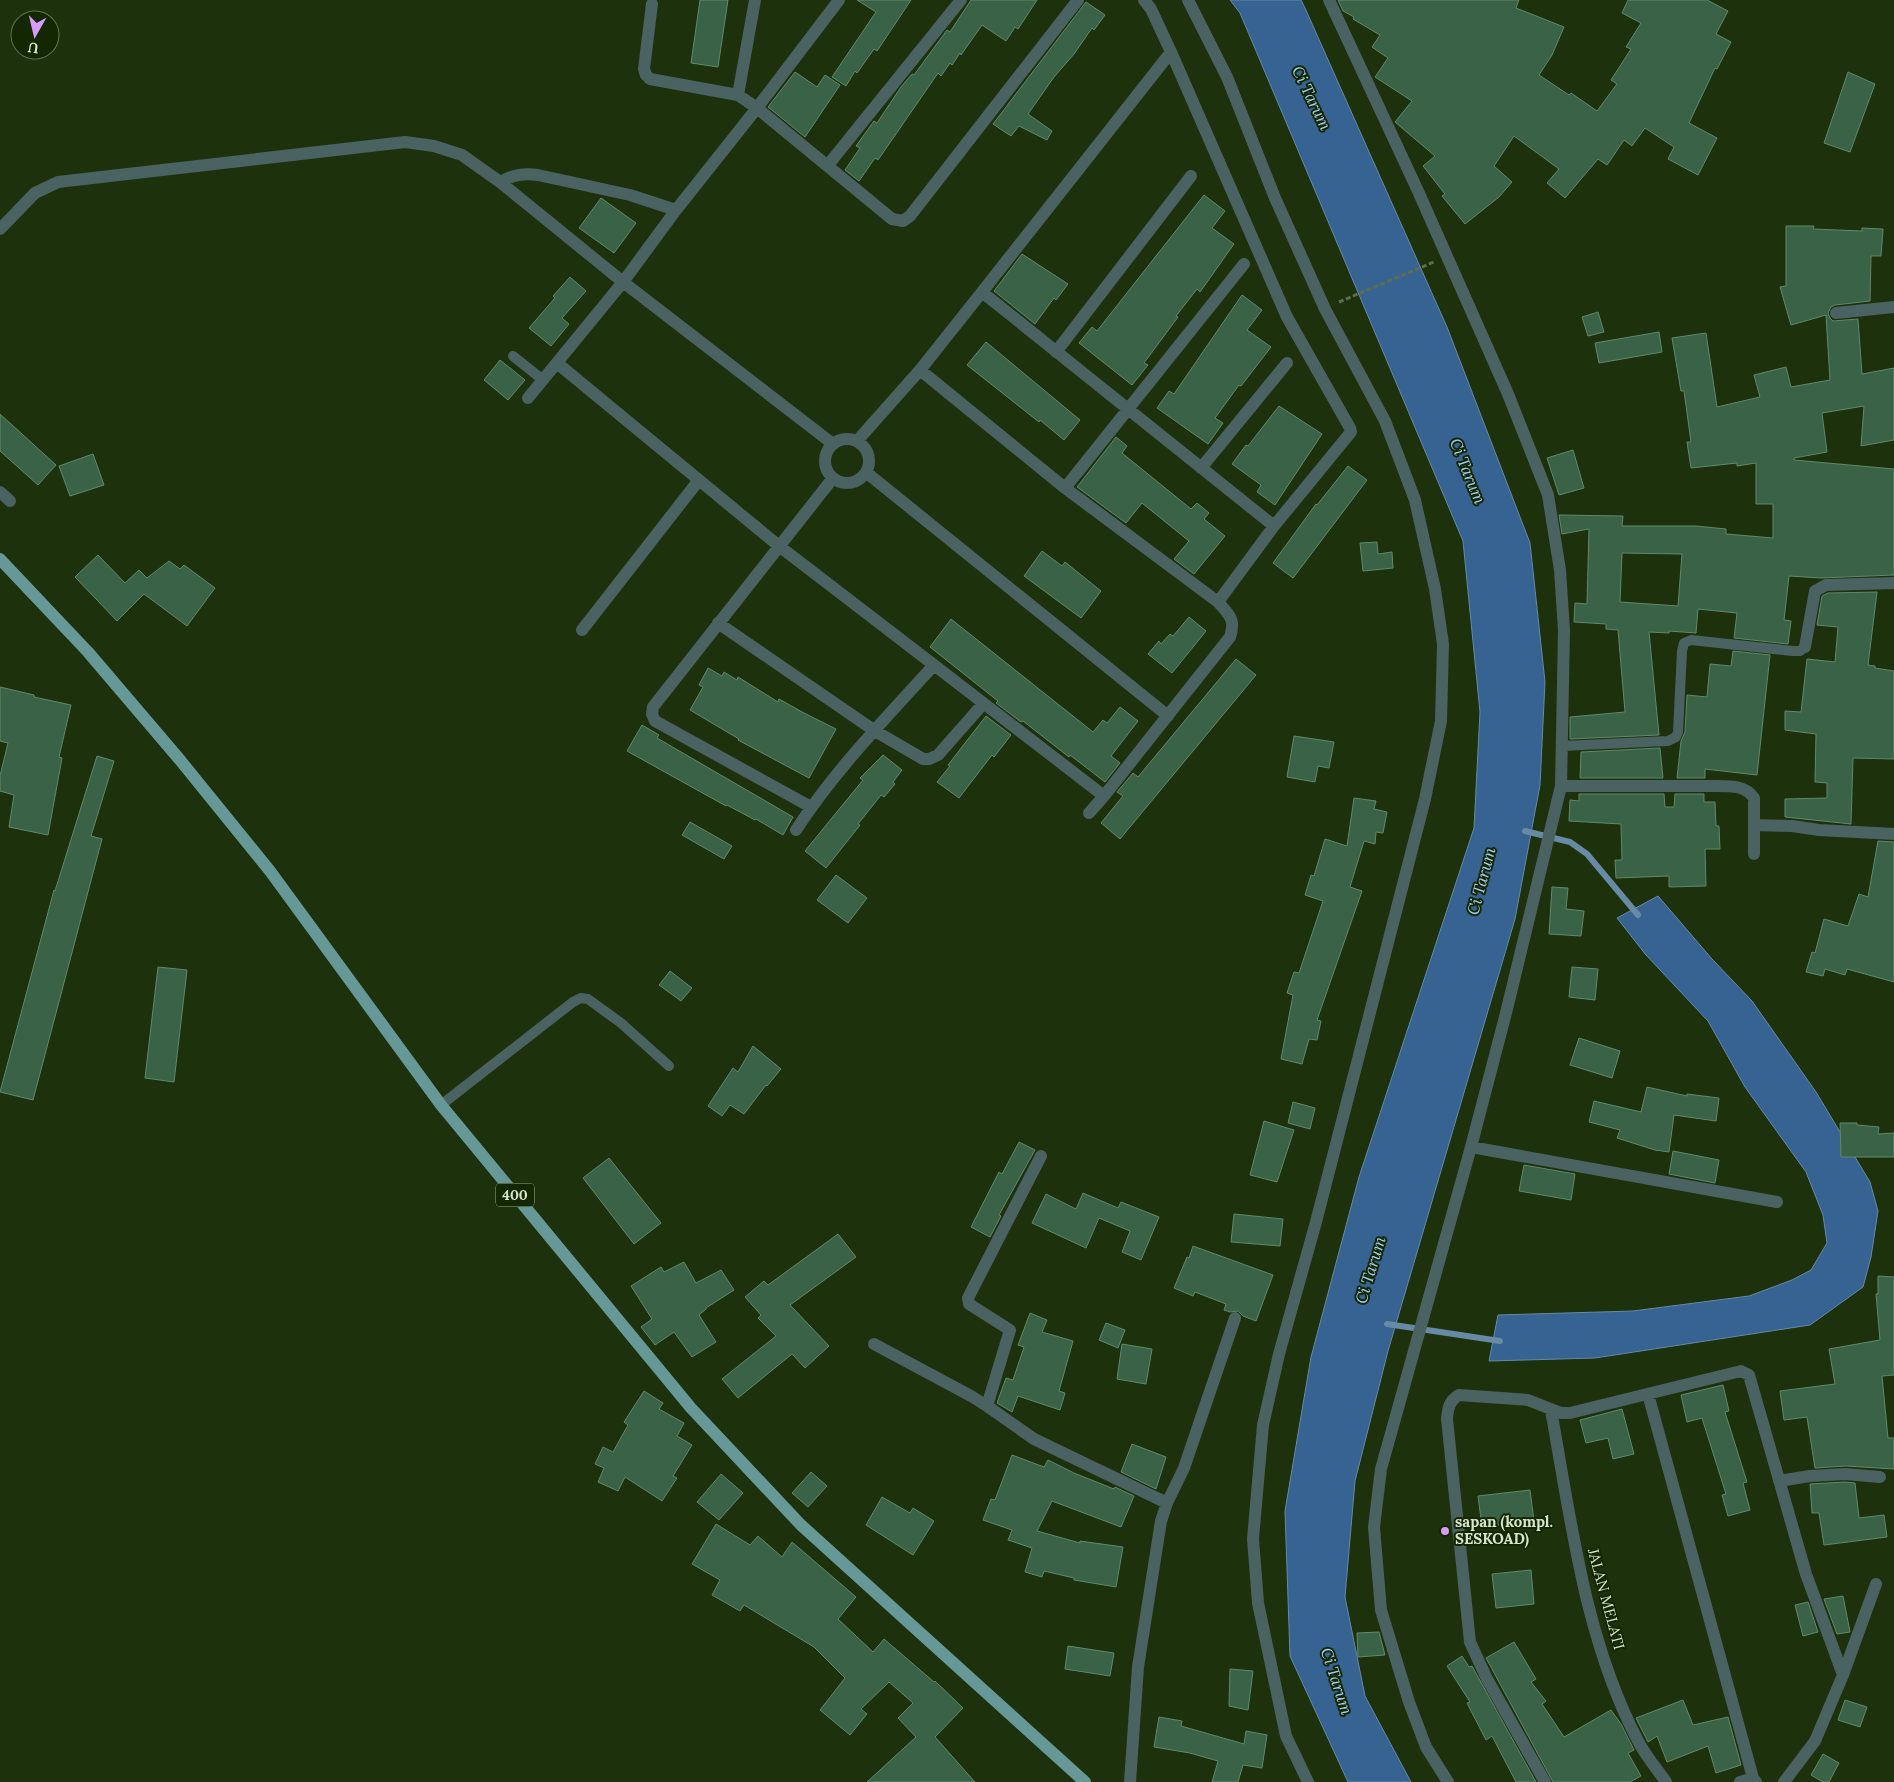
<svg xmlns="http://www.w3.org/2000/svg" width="1894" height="1782" viewBox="0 0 1894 1782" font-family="Lora,serif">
<rect width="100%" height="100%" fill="#1e310d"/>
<path fill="#376393" stroke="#678aa5" d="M 1230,0 L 1301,0 L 1305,8 L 1447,327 L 1530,543 L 1545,682 L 1540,785 L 1515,919 L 1388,1351 L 1355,1481 L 1345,1597 L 1365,1696 L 1411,1782 L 1348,1782 L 1290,1656 L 1285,1511 L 1311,1357 L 1359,1177 L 1474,828 L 1480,712 L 1463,541 L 1240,13 Z
M 1658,896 L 1712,959 L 1752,1001 L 1816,1092 L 1870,1182 L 1878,1211 L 1871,1257 L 1863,1287 L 1810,1325 L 1595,1358 L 1489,1361 L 1498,1315 L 1633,1311 L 1749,1296 L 1792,1280 L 1811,1270 L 1827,1243 L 1823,1215 L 1806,1172 L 1745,1087 L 1708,1021 L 1646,955 L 1617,918 Z"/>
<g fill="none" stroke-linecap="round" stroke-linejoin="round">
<path stroke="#678aa5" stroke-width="6" d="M 1525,831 L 1570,842 L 1587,854 L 1638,915
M 1387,1324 L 1500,1341"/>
</g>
<path fill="#3a6246" stroke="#60896b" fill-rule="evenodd" d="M 700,0 L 728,0 L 718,67 L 691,63 Z
M 857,0 L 911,0 L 877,51 L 874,49 L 857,73 L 855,71 L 846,86 L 832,77 L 876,12 Z
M 971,0 L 1037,0 L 1018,29 L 1015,27 L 1006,41 L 982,25 L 961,55 L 960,53 L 952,65 L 950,63 L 941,76 L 938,73 L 878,160 L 875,158 L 859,181 L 845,170 L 860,148 L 856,146 L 874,121 L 877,123 L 901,87 L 912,74 L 914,75 L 947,30 L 950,32 Z
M 1338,0 L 1519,0 L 1516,8 L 1564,27 L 1552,55 L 1539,75 L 1569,95 L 1571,93 L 1597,111 L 1617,84 L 1611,80 L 1631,49 L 1626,47 L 1641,23 L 1622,13 L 1628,0 L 1707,0 L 1728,11 L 1716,34 L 1731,42 L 1717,69 L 1715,68 L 1689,123 L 1717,138 L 1698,175 L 1668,159 L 1674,147 L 1645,128 L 1632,146 L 1624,140 L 1607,165 L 1598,159 L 1565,198 L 1547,183 L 1559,169 L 1514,136 L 1494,166 L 1512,182 L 1499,197 L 1465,224 L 1442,196 L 1445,194 L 1423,166 L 1435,156 L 1395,122 L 1412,101 L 1375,77 L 1388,58 L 1372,47 L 1380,35 L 1353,19 L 1354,17 L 1343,11 Z
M 1086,2 L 1105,15 L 1094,30 L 1092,28 L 1074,54 L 1054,77 L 1028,114 L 1052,131 L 1047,140 L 1019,126 L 1011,136 L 993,124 Z
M 795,72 L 817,87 L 825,75 L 840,85 L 805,137 L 768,107 Z
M 1848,72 L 1875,84 L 1850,152 L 1824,143 Z
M 1204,195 L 1225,211 L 1212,228 L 1234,244 L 1200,292 L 1197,289 L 1176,316 L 1178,317 L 1144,363 L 1148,365 L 1132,385 L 1079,343 L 1092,327 L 1097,331 Z
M 601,198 L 636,223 L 614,253 L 579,228 Z
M 1786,226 L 1814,226 L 1813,229 L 1862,231 L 1862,228 L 1883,229 L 1881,256 L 1871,256 L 1870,301 L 1835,305 L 1831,307 L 1828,313 L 1830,318 L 1833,321 L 1858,319 L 1862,374 L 1894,368 L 1894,440 L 1861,446 L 1864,406 L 1822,413 L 1827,452 L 1794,458 L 1794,460 L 1894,469 L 1894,575 L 1821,578 L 1789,576 L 1784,620 L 1791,621 L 1788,644 L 1734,638 L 1737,613 L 1698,609 L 1696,633 L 1669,631 L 1669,633 L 1649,632 L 1659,735 L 1570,739 L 1570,717 L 1625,712 L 1618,630 L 1606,629 L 1606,624 L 1574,622 L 1575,603 L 1587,604 L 1589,529 L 1562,534 L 1559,515 L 1623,516 L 1622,526 L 1696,526 L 1726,529 L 1726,534 L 1773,538 L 1773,504 L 1756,504 L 1756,463 L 1737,466 L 1737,463 L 1691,468 L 1687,442 L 1691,442 L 1684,391 L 1681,391 L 1672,338 L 1706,333 L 1717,407 L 1760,397 L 1754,375 L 1786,367 L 1791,387 L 1830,380 L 1826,315 L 1791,325 L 1780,287 L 1786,286 ZM 1622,553 L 1682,554 L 1678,606 L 1620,602 Z
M 1022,254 L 1068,284 L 1056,300 L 1054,298 L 1035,324 L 994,291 Z
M 570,277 L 586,291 L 562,318 L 569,324 L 551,346 L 529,328 L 555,298 L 553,296 Z
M 1242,295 L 1262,310 L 1247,330 L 1271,347 L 1241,386 L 1239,385 L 1215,418 L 1223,423 L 1208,444 L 1157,408 L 1169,391 L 1174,394 Z
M 1598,312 L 1604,332 L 1588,336 L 1582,317 Z
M 1659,332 L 1662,352 L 1599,363 L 1595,343 Z
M 986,342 L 1080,420 L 1064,440 L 1040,420 L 1039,422 L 967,365 Z
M 500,360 L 525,380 L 508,400 L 484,380 Z
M 1279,406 L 1322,434 L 1275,505 L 1257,492 L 1261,485 L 1232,464 L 1246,445 L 1248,446 Z
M 0,414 L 56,465 L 38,485 L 0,451 Z
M 1116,437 L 1127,446 L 1122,453 L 1191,509 L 1197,503 L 1209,513 L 1204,519 L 1225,536 L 1194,574 L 1174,559 L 1189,541 L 1142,503 L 1126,523 L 1077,487 Z
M 1573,450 L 1584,488 L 1559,495 L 1547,458 Z
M 93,454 L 104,485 L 70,496 L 59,466 Z
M 1348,466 L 1367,480 L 1293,578 L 1273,563 L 1316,504 L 1317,505 Z
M 1377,542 L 1378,554 L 1392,552 L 1393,568 L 1363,571 L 1360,543 Z
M 1042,551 L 1062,566 L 1065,562 L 1101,591 L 1081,618 L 1024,576 Z
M 98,555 L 125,583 L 139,570 L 147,578 L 169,561 L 180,569 L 184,565 L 215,588 L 187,626 L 144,594 L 117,621 L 75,577 Z
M 1877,592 L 1868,665 L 1875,666 L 1875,668 L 1894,671 L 1894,759 L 1853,758 L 1851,824 L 1785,817 L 1785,799 L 1827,798 L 1827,783 L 1815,782 L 1816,734 L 1785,730 L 1785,711 L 1801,712 L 1807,659 L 1835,662 L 1838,627 L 1817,625 L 1822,596 L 1828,593 Z
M 1189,617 L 1206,631 L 1172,673 L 1148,654 L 1159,641 L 1161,644 L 1170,634 L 1173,636 Z
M 951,619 L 1093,732 L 1103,720 L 1107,723 L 1120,707 L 1138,721 L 1111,756 L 1120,763 L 1105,782 L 1070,755 L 1069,757 L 1023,721 L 1021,722 L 996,703 L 998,701 L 930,647 Z
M 1733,651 L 1770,655 L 1757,775 L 1705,769 L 1705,778 L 1677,778 L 1681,741 L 1685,732 L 1687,695 L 1707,697 L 1710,664 L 1731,666 Z
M 1236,659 L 1256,675 L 1120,839 L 1101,823 L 1123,796 L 1117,792 L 1133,773 L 1138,777 Z
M 708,668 L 722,676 L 724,672 L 737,680 L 738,677 L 778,702 L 779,699 L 804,713 L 836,729 L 809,778 L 738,740 L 739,739 L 690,710 L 703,687 L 699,685 Z
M 0,687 L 34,695 L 34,697 L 71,705 L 59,757 L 62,758 L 48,835 L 9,827 L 14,795 L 0,791 L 0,776 L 8,743 L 0,741 Z
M 986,716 L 1011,735 L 994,757 L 992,755 L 959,798 L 937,782 L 950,766 L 948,765 Z
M 642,725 L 659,735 L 657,738 L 793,817 L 783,835 L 756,819 L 755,820 L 727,805 L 726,806 L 627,751 Z
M 1294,736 L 1334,742 L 1329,768 L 1318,766 L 1315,782 L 1287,777 Z
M 1660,748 L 1663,778 L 1580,778 L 1581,752 Z
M 883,755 L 902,770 L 893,782 L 895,784 L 884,797 L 881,795 L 858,824 L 860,825 L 826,868 L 805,851 L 863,780 L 860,778 Z
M 97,756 L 114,761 L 91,836 L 102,839 L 33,1100 L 0,1092 L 54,890 L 55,891 Z
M 1579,794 L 1664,794 L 1665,807 L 1674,807 L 1675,794 L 1704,794 L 1704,802 L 1715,802 L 1716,826 L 1719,826 L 1720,849 L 1705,849 L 1706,886 L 1669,887 L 1669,876 L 1616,878 L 1615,860 L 1622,860 L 1621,824 L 1569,821 L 1570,800 L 1579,801 Z
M 1354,798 L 1376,801 L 1374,809 L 1387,812 L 1383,833 L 1376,832 L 1375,844 L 1364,841 L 1350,887 L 1362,891 L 1317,1020 L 1321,1021 L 1317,1040 L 1309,1039 L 1302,1064 L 1281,1059 L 1293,995 L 1287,993 L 1294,972 L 1299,973 L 1323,901 L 1305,895 L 1311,875 L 1314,876 L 1325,839 L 1347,846 Z
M 690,822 L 732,846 L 724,859 L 682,835 Z
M 1878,841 L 1894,842 L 1894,982 L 1847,969 L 1845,975 L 1825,969 L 1823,976 L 1806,972 L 1812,952 L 1815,953 L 1824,919 L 1848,926 L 1859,894 L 1868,897 Z
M 836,875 L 867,898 L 848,923 L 817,900 Z
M 1552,887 L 1568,888 L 1566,909 L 1584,911 L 1581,936 L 1549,934 Z
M 158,967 L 187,970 L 174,1082 L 145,1078 Z
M 1572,967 L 1598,969 L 1595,1000 L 1569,997 Z
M 670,971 L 692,988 L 681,1001 L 659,985 Z
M 1579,1038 L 1620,1051 L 1612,1078 L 1570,1065 Z
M 753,1046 L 781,1069 L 767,1086 L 766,1085 L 744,1114 L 730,1105 L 722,1116 L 708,1106 L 733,1068 L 738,1072 Z
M 1647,1087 L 1687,1096 L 1687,1094 L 1719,1098 L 1716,1121 L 1674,1115 L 1669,1152 L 1655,1150 L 1617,1138 L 1620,1130 L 1589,1122 L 1594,1101 L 1641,1112 Z
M 1293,1102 L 1315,1108 L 1310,1129 L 1288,1123 Z
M 1264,1121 L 1294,1130 L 1277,1182 L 1250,1175 Z
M 1840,1123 L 1857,1123 L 1857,1125 L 1879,1127 L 1878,1134 L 1894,1133 L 1894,1157 L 1841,1157 Z
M 1019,1142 L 1035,1150 L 999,1215 L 1001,1216 L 990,1237 L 971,1227 L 999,1172 L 1002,1174 Z
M 1673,1151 L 1719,1160 L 1715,1183 L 1669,1174 Z
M 609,1158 L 661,1223 L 634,1244 L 583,1178 Z
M 1524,1165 L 1575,1174 L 1571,1200 L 1519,1191 Z
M 1083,1193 L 1118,1208 L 1121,1202 L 1159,1217 L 1141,1260 L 1122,1252 L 1130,1231 L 1099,1218 L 1086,1248 L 1032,1223 L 1046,1194 L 1076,1209 Z
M 1234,1214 L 1283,1219 L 1280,1246 L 1231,1242 Z
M 838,1234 L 856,1257 L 790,1305 L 829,1346 L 805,1368 L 792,1354 L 738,1398 L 722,1379 L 776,1336 L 758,1318 L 761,1315 L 745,1297 L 764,1281 L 768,1285 Z
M 1193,1246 L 1273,1275 L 1256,1321 L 1243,1316 L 1238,1311 L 1230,1312 L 1224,1310 L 1226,1304 L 1195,1292 L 1193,1296 L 1174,1288 L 1187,1257 L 1189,1258 Z
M 684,1262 L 696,1283 L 721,1270 L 734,1290 L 706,1308 L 706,1309 L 699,1315 L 716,1342 L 692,1357 L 674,1332 L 655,1345 L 641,1327 L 652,1319 L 631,1286 L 661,1267 L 664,1272 Z
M 1878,1276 L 1894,1277 L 1894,1375 L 1882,1376 L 1888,1438 L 1894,1438 L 1894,1469 L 1846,1466 L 1815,1468 L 1807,1417 L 1784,1420 L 1780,1391 L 1835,1384 L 1829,1349 L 1880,1340 L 1876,1294 L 1878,1294 Z
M 1030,1313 L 1047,1320 L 1042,1332 L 1073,1341 L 1059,1391 L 1065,1393 L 1060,1410 L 1018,1396 L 1012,1412 L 997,1403 L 1006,1378 L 1013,1380 L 1024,1347 L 1018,1345 Z
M 1106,1323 L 1125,1330 L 1118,1348 L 1099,1340 Z
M 1122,1344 L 1152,1349 L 1146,1384 L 1117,1379 Z
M 1723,1385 L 1729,1411 L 1725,1412 L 1747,1482 L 1743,1483 L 1750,1510 L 1728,1516 L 1722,1495 L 1726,1494 L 1702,1418 L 1687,1422 L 1681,1395 Z
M 644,1391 L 663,1403 L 659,1409 L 684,1423 L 677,1436 L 692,1445 L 673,1476 L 677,1478 L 662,1501 L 625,1477 L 618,1491 L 598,1482 L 604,1468 L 595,1464 L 603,1447 L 613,1452 L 628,1425 L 624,1422 Z
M 1622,1409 L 1634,1454 L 1613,1459 L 1608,1438 L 1586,1443 L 1580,1420 Z
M 1132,1444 L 1166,1457 L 1156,1489 L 1121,1472 Z
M 1012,1455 L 1044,1467 L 1048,1460 L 1074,1473 L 1114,1489 L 1115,1487 L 1134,1496 L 1121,1527 L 1052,1501 L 1037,1531 L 1080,1543 L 1080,1541 L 1123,1547 L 1116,1587 L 1074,1580 L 1074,1578 L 1044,1571 L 1042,1577 L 1025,1572 L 1032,1548 L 1008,1540 L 1012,1530 L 983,1520 L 991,1499 L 995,1500 Z
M 811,1472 L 827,1486 L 808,1507 L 792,1493 Z
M 721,1474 L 743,1493 L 719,1520 L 697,1502 Z
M 1845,1482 L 1855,1483 L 1859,1518 L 1884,1515 L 1887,1537 L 1824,1545 L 1819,1513 L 1812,1513 L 1810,1484 Z
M 1530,1490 L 1534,1521 L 1482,1527 L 1478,1496 Z
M 882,1497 L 910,1513 L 913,1508 L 934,1521 L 913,1555 L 866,1525 Z
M 716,1524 L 750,1545 L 758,1536 L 782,1557 L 792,1542 L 856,1597 L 838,1619 L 873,1652 L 884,1639 L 934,1682 L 935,1681 L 963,1708 L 935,1737 L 975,1782 L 867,1782 L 916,1737 L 898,1718 L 913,1703 L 889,1682 L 861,1709 L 867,1714 L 850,1735 L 820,1710 L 845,1678 L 814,1647 L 744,1605 L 740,1611 L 712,1595 L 720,1580 L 692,1564 Z
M 1531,1570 L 1534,1604 L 1496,1608 L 1492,1574 Z
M 1843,1596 L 1850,1632 L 1837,1634 L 1824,1599 Z
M 1808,1602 L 1818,1632 L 1803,1636 L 1795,1605 Z
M 1379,1632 L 1385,1655 L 1358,1657 L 1357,1633 Z
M 1514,1642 L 1536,1679 L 1531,1682 L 1546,1701 L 1542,1704 L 1564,1737 L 1611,1710 L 1621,1724 L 1634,1750 L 1628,1753 L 1641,1776 L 1630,1782 L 1553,1782 L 1486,1658 Z
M 1068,1646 L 1114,1653 L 1110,1676 L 1065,1669 Z
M 1462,1656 L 1469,1667 L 1472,1666 L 1536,1782 L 1516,1782 L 1492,1736 L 1486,1740 L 1467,1703 L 1470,1702 L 1447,1666 Z
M 1230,1669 L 1253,1671 L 1248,1710 L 1229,1706 Z
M 1683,1700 L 1693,1725 L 1728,1717 L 1741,1765 L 1716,1773 L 1708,1746 L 1667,1762 L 1657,1736 L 1648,1742 L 1636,1718 Z
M 1845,1700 L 1867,1707 L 1860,1727 L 1838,1720 Z
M 1159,1717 L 1182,1721 L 1181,1726 L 1244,1744 L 1246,1731 L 1267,1735 L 1262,1768 L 1243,1765 L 1238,1782 L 1212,1782 L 1218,1761 L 1190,1753 L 1154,1747 Z
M 1823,1754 L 1839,1763 L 1829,1782 L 1823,1782 L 1811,1775 Z"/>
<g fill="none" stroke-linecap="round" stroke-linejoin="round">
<path stroke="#5d6e4e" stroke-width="3" stroke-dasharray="5 2.5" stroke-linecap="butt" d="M 1339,302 L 1434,262"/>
<path stroke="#4a6261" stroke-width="10" d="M 513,356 L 543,380
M 1562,746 L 1668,741 L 1676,737 L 1678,732 L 1682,651 L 1684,643 L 1691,640 L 1793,651 L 1800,651 L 1805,647
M 441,1105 L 573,1002 L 581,998 L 588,999 L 621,1023 L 669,1066"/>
<path stroke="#4a6261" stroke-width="12" d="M 755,0 L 738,95 L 757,108 L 892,219 L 903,221 L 910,216 L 1078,0
M 1188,0 L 1227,77 L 1275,198 L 1325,309 L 1385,421 L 1415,500 L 1435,589 L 1443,644 L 1441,721 L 1425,799 L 1316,1222 L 1279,1354 L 1263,1425 L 1253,1539 L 1258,1603 L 1286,1736 L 1308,1782
M 1329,0 L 1418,191 L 1508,394 L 1548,495 L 1560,570 L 1564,630 L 1561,786 L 1506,1013 L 1471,1147 L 1381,1469 L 1374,1527 L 1381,1610 L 1409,1702 L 1426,1747 L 1448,1782
M 652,4 L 644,69 L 646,75 L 650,79 L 738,95
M 828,165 L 961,0
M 500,182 C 513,175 523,173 538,175 L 630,195 L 676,210
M 0,229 L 35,193 L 58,182 L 405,142 L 434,146 L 462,155 L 500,182 L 623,282 L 833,444
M 982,292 L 1171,52 L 1151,9 L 1144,0
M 1836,313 L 1894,307
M 1056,352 L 1191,176
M 557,363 L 779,546 L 934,665
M 920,370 L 1065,488 L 1218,602 L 1274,526 L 1351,432 L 1350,428 L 1287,317 L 1171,52
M 528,398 L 623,282 L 676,210 L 757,108 L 839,0
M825 461a22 22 0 1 1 44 0a22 22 0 1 1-44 0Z
M 857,441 L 920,370 L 982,292 L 1274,526
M 1201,468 L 1287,363
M 867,473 L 1168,716
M 1065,488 L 1244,264
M 0,492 L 10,501
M 718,623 L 875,731 L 923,759 L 929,759 L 938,755 L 983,704
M 582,630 L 699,480
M 1805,647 L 1815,591 L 1826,585 L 1894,583
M 1561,786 L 1718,786 C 1732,786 1746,786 1754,798 L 1754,854
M 811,807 L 655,721 L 652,714 L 653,707 L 833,478
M 1089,813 L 1104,796
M 1754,825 L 1792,826 L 1819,830 L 1894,834
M 796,830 C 835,770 886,718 934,665 L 1104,796 L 1230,637 C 1236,619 1229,615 1218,602
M 1471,1147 L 1777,1202
M 1041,1156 L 968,1298 L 969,1304 L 1010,1330 L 987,1406 L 1034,1439 L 1167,1503
M 874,1344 L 971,1396 L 987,1406
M 1648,1394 L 1753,1778
M 1551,1410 C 1571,1521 1585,1640 1638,1741 C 1645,1755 1657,1769 1666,1782
M 1779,1481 L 1810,1476 L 1845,1474 L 1880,1477
M 1130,1782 L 1138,1667 L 1161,1521 L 1167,1503 L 1184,1468 L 1235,1318
M 1545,1782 L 1487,1679 L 1470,1642 L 1447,1419 C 1448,1408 1449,1401 1459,1395 L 1528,1400 L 1561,1413 L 1570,1413 L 1741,1371 L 1749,1375 L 1806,1574 L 1843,1675
M 1740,1782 L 1753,1778 L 1756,1782
M 1784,1782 L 1815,1741 L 1843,1675 L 1876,1584"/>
<path stroke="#659896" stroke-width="12" d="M 0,559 L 88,652 L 180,760 L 270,871 L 441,1105 L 691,1408 L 801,1525 L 1085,1782"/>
</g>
<circle fill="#d79bf9" stroke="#142703" stroke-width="2" cx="1445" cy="1531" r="5"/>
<g text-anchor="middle" stroke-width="4" stroke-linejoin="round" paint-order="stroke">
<rect fill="#142703" stroke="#9dac92" stroke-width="1" x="496" y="1183.5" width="38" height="23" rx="4"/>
<g font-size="14" font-weight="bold" fill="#d8e5cf">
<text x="515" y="1200">400</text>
</g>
<g font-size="15" font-weight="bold" fill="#d8e5cf" stroke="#142703" text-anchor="start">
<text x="1455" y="1527">sapan (kompl.<tspan x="1455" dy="17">SESKOAD)</tspan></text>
</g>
<g font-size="15" fill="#d8e5cf" stroke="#142703">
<text transform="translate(1606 1599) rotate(75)" y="5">JALAN MELATI</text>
</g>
<g font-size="16" font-style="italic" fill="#a7cdf8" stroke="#142703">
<text transform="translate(1312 98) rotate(64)" y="6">Ci Tarum</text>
<text transform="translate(1468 471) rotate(68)" y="6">Ci Tarum</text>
<text transform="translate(1481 881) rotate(-75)" y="6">Ci Tarum</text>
<text transform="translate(1370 1270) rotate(-73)" y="6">Ci Tarum</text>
<text transform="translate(1337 1681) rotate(72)" y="6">Ci Tarum</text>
</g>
</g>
<g transform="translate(35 35) rotate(188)"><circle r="24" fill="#142703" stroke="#627355"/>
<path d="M0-4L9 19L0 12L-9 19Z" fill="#d79bf9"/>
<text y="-8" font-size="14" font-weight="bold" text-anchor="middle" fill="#d8e5cf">U</text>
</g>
</svg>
